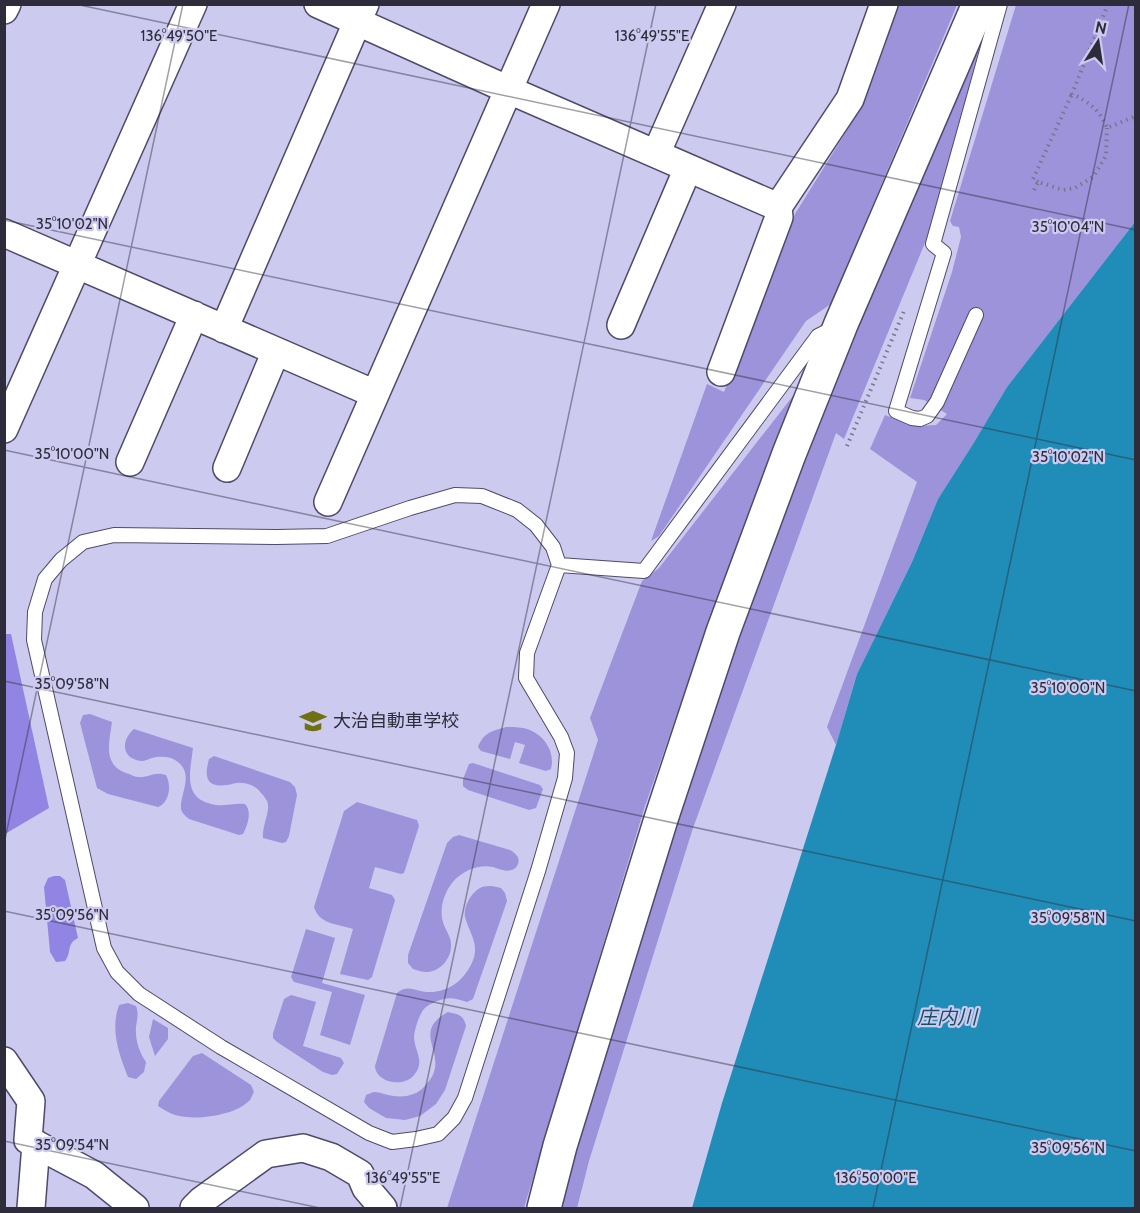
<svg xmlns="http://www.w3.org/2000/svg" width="1140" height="1213" viewBox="0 0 1140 1213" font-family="Cabin,'Noto Sans JP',sans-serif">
<rect width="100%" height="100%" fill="#cdcaf0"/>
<path fill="#9c93da" d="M 895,5 L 957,5 L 831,304 L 806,321 L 659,536 L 651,541 L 707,384 L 724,392 L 795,214 L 864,103 L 886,43 Z
M 1016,5 L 1135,5 L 1135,222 L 1007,387 L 973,444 L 938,499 L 912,562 L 857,674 L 836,745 L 827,727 L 917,482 L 870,449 L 885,415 L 914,426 L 936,425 L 947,414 L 924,400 L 910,398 L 952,272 L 961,237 L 959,227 L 953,226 L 950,221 Z
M 990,7 L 934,221 L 844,439 L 836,433 L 692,831 L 589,1161 L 577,1208 L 558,1208 L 676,825 L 773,528 Z
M 803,383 L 708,625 L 644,809 L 524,1208 L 447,1208 L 598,740 L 590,718 L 642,581 L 659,568 Z
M 90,714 L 112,722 C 109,744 102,766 129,774 C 132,775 135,777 138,777 C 150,778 153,771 166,775 C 172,786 169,803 158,807 L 108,794 L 97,788 L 80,723 L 83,715 Z
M 506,727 C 514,727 522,727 530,730 C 546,737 555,753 551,769 L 546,771 L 519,763 L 525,745 L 515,742 L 510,759 L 481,751 L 478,747 C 484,732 492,731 506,727 Z
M 134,729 L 193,748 C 190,773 182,800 216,805 C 226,806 235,803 245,804 C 252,811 248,825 243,834 L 239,835 L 189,819 C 187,817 184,815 182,812 C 176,798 198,774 175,760 C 169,756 159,756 152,758 C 146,760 142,763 134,759 C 120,753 124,737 134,729 Z
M 214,756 L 290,782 L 295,787 L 297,795 L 289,836 L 286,842 L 282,843 L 263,838 C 262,827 269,814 268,805 C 268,801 264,796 261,793 C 256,786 249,783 241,783 C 236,782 232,785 227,785 C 206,788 204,777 209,759 Z
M 473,763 L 540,785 L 543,789 L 536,808 L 529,810 L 468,790 L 463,786 L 463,779 L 469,764 Z
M 357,802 L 417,820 L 419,826 L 404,873 L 401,874 L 375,867 L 369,888 L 392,895 L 395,900 L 372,977 L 368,980 L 340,974 L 353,929 C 337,924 319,924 314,907 L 344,811 Z
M 459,835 L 510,850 C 512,851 516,854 517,856 C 521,861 517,869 511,870 C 506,872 499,869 493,867 C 478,864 462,871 452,883 C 444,893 439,909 443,922 C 445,930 451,936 451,944 C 452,957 441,972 426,972 C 422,972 417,970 413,969 L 408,963 L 408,955 L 447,843 L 453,837 Z
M 492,886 L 501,888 L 505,893 L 507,901 L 473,999 L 467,1002 C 460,1000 452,997 444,999 C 438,1000 427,1005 424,1009 C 419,1015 415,1028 414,1036 C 414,1051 426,1061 414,1075 C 404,1088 376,1083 375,1066 L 397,993 C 407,984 415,991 427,992 C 447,993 462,982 471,965 C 481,945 470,935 465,917 C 463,906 472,891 482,887 C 485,886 488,886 492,886 Z
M 306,929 L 335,938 L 322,983 L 365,995 L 350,1045 L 320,1035 L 332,992 L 294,982 L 291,977 Z
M 291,995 L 316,1002 L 303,1046 L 341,1058 L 344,1063 L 337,1074 L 332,1075 L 323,1072 L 277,1042 L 273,1038 L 273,1033 L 284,999 Z
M 128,1003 L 136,1006 C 139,1014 137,1019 136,1027 C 135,1039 139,1052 146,1062 L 144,1072 L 136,1079 L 128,1077 C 119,1054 110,1030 119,1005 Z
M 448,1012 C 459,1015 463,1014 466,1026 L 445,1090 L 436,1104 L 420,1116 L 405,1120 L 386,1118 L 369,1108 L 364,1102 L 366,1095 C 369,1094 372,1092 375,1092 C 378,1092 381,1093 384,1094 C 395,1097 405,1098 416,1093 C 422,1090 425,1086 429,1081 C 450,1054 409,1033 448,1012 Z
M 153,1019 L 168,1028 L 168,1039 L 155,1056 L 149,1037 Z
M 202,1053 L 251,1085 L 254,1092 C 253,1093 251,1099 250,1100 C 235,1116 195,1121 175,1115 C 169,1113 163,1109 158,1106 L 159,1101 L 193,1056 Z"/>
<path fill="#9284e3" d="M 4,634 L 11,634 L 49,808 L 5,834 Z
M 54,876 L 60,876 L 65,880 L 78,938 C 66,944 72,952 65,961 L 56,962 L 50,952 L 44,887 L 48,878 Z"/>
<path fill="#1f8db7" d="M 1135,222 L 1135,1208 L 692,1208 L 722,1103 L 836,745 L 857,674 L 912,562 L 938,499 L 973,444 L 1007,387 Z"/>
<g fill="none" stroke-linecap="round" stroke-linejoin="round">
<g stroke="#4e4a6a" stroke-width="16">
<path id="lane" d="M 976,315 L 937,402 L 927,416 L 920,419 L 912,418 L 896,411 L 944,253 L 933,244 L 1000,4
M 559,565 L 527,653 L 526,678 L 561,737 L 567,753 L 565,778 L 538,871 L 465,1098 L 454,1118 L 438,1134 L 416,1139 L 392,1142 L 369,1133 L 221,1047 L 139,994 L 117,972 L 104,948 L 34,640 L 35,612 L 45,579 L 61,560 L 83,542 L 114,535 L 276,537 L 327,536 L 410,508 L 455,495 L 482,496 L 517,510 L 536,525 L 553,547 L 559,565 L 644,571 L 818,336 L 836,327"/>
</g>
<g stroke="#4e4a6a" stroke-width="30">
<path id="street" d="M 318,4 L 509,90 L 778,207 L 850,99 L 884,4
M 4,10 L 7,4
M 656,154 L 722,4
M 4,233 L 375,394
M 621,325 L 688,168
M 224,329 L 365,4
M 721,372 L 779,217 L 778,207
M 4,429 L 193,4
M 130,462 L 194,315
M 227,468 L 276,351
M 328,502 L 546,4
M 4,1061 L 31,1101 L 28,1140 L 94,1175 L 135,1208
M 31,1208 L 36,1144
M 194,1208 L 201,1201 L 266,1154 L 303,1148 L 331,1157 L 360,1174 L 366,1188 L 383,1208"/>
</g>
<g stroke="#4e4a6a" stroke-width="36">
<path id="secondary" d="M 544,1208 L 560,1146 L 661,819 L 723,632 L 789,454 L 841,324 L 979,4"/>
</g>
<path stroke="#78768f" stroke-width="4" stroke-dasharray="1.5 4.5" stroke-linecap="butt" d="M 1108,4 L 1072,94 C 1089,102 1100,110 1107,128 L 1136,116
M 1038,182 L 1033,179 L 1072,94
M 1034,190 L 1038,182 L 1063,190 L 1075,188 L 1093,177 L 1106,156 L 1107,128
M 847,446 L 904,311"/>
<use href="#lane" stroke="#fff" stroke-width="14"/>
<use href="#street" stroke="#fff" stroke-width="27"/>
<use href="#secondary" stroke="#fff" stroke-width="33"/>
</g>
<path fill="none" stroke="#2e2c3b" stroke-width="1.5" stroke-opacity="0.45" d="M 75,4 L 1136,230M 4,220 L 1136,460M 4,450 L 1136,691M 4,681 L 1136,921M 4,844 L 183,4M 4,911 L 1136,1151M 4,1141 L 320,1208M 400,1208 L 656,4M 873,1208 L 1129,4"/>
<defs>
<g id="university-bare" transform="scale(2.07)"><path d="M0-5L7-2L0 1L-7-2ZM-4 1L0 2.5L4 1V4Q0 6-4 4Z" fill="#706f12" stroke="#cdcaf0" stroke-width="2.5" paint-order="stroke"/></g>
</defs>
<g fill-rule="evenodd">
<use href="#university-bare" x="313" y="721"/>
</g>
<g text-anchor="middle" stroke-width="4.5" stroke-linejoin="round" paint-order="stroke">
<g font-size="18" fill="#2e2c3b" stroke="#cdcaf0" text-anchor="start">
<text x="333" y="727">大治自動車学校</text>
</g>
<g font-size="20" font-style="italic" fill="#184f65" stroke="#cdcaf0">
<text x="947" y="1024">庄内川</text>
</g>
</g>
<g font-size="15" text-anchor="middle" fill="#2e2c3b" stroke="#cdcaf0" stroke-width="4.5" stroke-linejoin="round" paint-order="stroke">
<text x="179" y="41">136°49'50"E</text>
<text x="652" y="41">136°49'55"E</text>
<text x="72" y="229">35°10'02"N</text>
<text x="1068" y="232">35°10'04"N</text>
<text x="72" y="459">35°10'00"N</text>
<text x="1068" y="462">35°10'02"N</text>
<text x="72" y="689">35°09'58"N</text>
<text x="1068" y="693">35°10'00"N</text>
<text x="72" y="920">35°09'56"N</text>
<text x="1068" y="923">35°09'58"N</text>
<text x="72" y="1150">35°09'54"N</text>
<text x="1068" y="1153">35°09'56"N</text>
<text x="403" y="1183">136°49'55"E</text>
<text x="876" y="1183">136°50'00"E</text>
</g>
<rect width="1140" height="1213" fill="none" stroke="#2e2c3b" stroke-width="12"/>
<g transform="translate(1098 42) rotate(12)" stroke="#cdcaf0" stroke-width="4.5" paint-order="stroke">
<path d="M0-4.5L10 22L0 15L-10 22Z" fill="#2e2c3b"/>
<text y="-9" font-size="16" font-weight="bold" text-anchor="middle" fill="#2e2c3b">N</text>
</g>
</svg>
